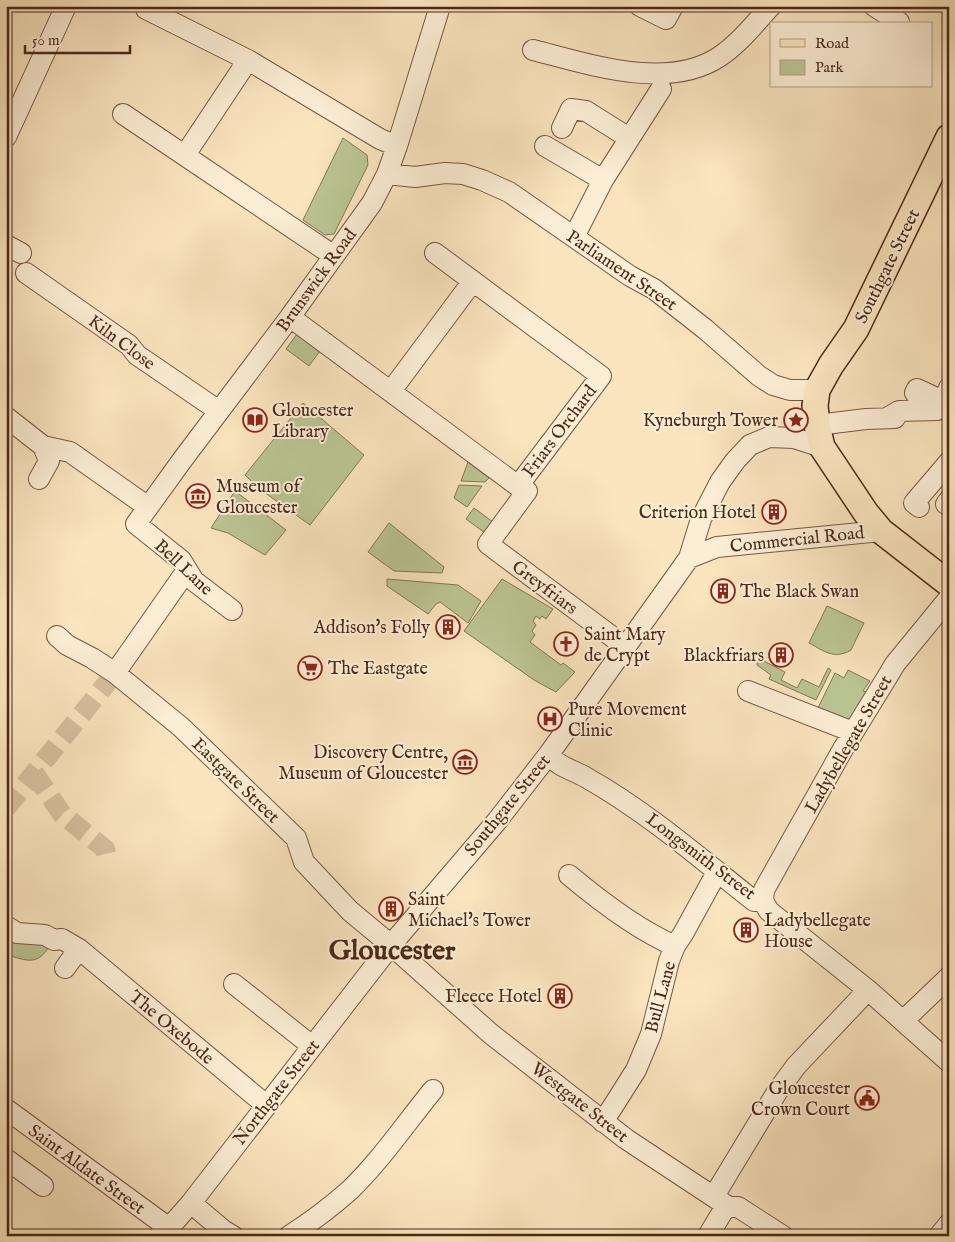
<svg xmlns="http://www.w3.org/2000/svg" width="955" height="1242" viewBox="0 0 955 1242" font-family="'IM FELL English',serif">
<rect width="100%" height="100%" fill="#fae5bf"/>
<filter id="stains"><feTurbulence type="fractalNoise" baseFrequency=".004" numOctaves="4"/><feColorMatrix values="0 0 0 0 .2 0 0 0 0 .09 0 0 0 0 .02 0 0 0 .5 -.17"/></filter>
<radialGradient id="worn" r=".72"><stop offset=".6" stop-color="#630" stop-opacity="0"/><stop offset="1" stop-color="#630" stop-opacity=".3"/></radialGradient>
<path fill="#bbc594" stroke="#837656" d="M 343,138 L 367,155 L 368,165 L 334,234 L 325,235 L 303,220 Z
M 297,334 L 320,351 L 309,366 L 286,349 Z
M 303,403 L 364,455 L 310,525 L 257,487 L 245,475 Z
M 468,462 L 489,478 L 485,482 L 461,481 Z
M 459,485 L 482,486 L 467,507 L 454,498 Z
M 235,491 L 286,530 L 265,555 L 228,533 L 211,528 Z
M 474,508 L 493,522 L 485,533 L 466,519 Z
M 389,523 L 444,567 L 442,573 L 394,571 L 368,552 Z
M 387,579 L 458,585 L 481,601 L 468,623 L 440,602 L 436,604 L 428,614 L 387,586 Z
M 502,579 L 553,609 L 546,619 L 542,616 L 540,619 L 536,616 L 533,621 L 536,625 L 532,631 L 535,635 L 530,642 L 561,665 L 563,663 L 575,672 L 556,692 L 534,680 L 464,631 Z
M 827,606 L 864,623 L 851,650 C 834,660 824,651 809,643 Z
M 758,658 L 785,672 L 781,680 L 797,688 L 802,679 L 819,687 L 828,668 L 831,670 L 816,700 L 769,679 L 771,675 L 757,665 Z
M 848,670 L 870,681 L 863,691 L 868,693 L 848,721 L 817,710 L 835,673 L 844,678 Z
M 12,940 L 50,945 C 39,964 30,962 11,956 L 8,945 Z"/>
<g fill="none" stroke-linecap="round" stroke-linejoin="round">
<path stroke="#d7bf9e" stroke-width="20" stroke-dasharray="20 10" stroke-linecap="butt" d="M 34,773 L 62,814 L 105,849 L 108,862
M 6,808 L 115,673"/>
<g stroke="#775742" stroke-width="22">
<path id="minor" d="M 640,6 L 666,19 L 673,6
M 874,6 L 899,22
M 146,9 L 248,60 L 185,155
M 533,50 C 588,64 667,91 719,57 C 739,44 755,23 771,6
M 248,60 L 380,139 L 397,146
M 123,114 L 334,256
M 562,128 L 571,109 L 586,111 L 629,138
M 6,137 L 66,6
M 545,146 L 603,180
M 387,174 L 415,177 L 445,173 L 463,174 L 482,180 L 509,192 L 630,276 L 654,289 L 705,329 L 759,376 L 773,385 L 790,390 L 817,390
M 574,237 L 603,180 L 661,89
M 6,245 L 21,253
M 26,273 L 129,345 L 137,355 L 219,411
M 290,317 L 518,486 L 601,376 L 435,253
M 391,391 L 473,281
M 6,417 L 43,446 L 49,461 L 39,479
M 887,418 L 899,411 L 937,410 L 940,404 L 915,393 L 917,389 L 943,401 L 949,388
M 817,425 L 866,419 L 895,418
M 43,446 L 70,452 L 148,507
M 527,491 L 488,544 L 626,647
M 946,504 L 949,500
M 919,507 L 914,503 L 949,462
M 689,558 L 717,547 L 881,531
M 232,610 L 194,581 L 181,560 L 136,524 L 183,459 L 290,317 L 372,203 L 387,174 L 397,146 L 440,6
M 57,636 L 67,645 L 92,658 L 115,673 L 181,727 L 296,838 L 304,862 L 350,911 L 391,945 L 491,1034 L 626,1139 L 729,1207 L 738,1207 L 783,1236
M 115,673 L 187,570
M 748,691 L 853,732
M 549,754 C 557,767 574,770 587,778 C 647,812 700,858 754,901 L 763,901 L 769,911 L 868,990 L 949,1062
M 569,875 C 600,901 638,930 675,946
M 763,901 L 764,890 L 843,749 L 886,679 L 895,664 L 949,598
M 6,926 L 17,933 L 45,935 L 54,940 L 62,939 L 79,949 L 65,968
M 79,949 L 266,1105
M 234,984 L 312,1046
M 903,1021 L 949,977
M 6,1109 L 169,1228
M 603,1122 L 636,1070 L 651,1034 L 669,961 L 675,946 L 683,934 L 717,872
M 6,1159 L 43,1186
M 714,1196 L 777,1092 L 796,1066 L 868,990
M 191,1203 L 223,1230 L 233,1236
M 159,1236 L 169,1228 L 191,1203 L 391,945 L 497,821 L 549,754 L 689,558 L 701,519 L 720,482 L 735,461 L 750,445 L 769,437 L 794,438 L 822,447
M 289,1236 C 311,1222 331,1207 350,1190 C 381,1160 406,1123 433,1090
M 708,1236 L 723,1211 L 729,1207
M 939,1236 L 949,1224"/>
</g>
<g stroke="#4b2818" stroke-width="28">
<path id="major" d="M 949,137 L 856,329 L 831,365 L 817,390 L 815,406 L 817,425 L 822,447 L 866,513 L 881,531 L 949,584"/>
</g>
<use href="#minor" stroke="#fceed5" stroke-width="20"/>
<use href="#major" stroke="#fae5bf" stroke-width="25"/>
</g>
<defs>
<g id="library-ring" transform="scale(1.25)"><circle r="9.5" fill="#fceed5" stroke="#8f2418" stroke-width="1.5"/><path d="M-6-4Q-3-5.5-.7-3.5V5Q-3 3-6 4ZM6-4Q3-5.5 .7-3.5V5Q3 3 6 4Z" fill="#8f2418"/></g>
<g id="sight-ring" transform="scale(1.25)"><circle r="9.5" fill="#fceed5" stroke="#8f2418" stroke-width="1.5"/><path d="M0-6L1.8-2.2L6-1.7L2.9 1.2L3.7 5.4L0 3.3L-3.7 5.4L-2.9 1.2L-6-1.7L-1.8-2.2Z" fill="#8f2418"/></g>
<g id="museum-ring" transform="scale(1.25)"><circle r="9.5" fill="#fceed5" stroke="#8f2418" stroke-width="1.5"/><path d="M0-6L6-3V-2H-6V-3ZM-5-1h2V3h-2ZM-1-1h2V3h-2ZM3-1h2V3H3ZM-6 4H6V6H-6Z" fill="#8f2418"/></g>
<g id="building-ring" transform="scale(1.25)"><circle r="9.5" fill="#fceed5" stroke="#8f2418" stroke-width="1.5"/><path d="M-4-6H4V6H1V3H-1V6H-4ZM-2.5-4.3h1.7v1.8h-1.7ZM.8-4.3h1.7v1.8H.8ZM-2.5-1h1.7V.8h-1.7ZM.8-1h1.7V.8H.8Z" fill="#8f2418"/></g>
<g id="church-ring" transform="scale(1.25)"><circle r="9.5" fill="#fceed5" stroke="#8f2418" stroke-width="1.5"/><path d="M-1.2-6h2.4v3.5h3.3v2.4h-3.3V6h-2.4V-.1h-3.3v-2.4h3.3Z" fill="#8f2418"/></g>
<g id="supermarket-ring" transform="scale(1.25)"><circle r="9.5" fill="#fceed5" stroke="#8f2418" stroke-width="1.5"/><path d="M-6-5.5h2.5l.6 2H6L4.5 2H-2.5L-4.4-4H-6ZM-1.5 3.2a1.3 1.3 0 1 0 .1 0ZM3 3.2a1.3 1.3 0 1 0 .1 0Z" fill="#8f2418"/></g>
<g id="hospital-ring" transform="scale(1.25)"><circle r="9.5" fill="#fceed5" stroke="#8f2418" stroke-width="1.5"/><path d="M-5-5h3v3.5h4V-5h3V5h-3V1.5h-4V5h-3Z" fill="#8f2418"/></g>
<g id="civic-ring" transform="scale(1.25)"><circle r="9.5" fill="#fceed5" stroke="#8f2418" stroke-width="1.5"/><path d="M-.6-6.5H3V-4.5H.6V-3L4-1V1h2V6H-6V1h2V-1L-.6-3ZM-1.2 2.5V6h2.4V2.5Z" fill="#8f2418"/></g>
</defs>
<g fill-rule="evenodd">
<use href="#library-ring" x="255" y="420"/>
<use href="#sight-ring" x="796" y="420"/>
<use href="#museum-ring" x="198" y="496"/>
<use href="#building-ring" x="774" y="512"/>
<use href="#building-ring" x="723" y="591"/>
<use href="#building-ring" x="448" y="627"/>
<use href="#church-ring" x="566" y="644"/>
<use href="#building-ring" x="781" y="655"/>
<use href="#supermarket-ring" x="310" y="668"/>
<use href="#hospital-ring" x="550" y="719"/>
<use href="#museum-ring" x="465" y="762"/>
<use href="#building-ring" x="391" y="909"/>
<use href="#building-ring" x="746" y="930"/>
<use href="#building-ring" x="560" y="996"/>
<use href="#civic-ring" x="867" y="1098"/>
</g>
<g text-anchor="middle" stroke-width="4" stroke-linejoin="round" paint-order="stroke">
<g font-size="18" fill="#4b2818" stroke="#fceed5">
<text transform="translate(887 266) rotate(-64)" y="6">Southgate Street</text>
<text transform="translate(622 270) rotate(34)" y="6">Parliament Street</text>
<text transform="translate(316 280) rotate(-54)" y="6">Brunswick Road</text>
<text transform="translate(122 342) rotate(37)" y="6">Kiln Close</text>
<text transform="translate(559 431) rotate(-53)" y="6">Friars Orchard</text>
<text transform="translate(797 539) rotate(-6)" y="6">Commercial Road</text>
<text transform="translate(184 567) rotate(43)" y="6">Bell Lane</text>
<text transform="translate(545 587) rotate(37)" y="6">Greyfriars</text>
<text transform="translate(848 744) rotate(-60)" y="6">Ladybellegate Street</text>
<text transform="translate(236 780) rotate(44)" y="6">Eastgate Street</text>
<text transform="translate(507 805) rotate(-51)" y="6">Southgate Street</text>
<text transform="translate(701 856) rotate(37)" y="6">Longsmith Street</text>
<text transform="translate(660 997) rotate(-75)" y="6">Bull Lane</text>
<text transform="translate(172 1027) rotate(40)" y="6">The Oxebode</text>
<text transform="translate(276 1092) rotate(-52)" y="6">Northgate Street</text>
<text transform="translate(580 1102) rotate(38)" y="6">Westgate Street</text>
<text transform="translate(87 1169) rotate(36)" y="6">Saint Aldate Street</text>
</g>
<g font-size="18" fill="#4b2818" stroke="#fceed5" text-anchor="start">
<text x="272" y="416">Gloucester<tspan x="272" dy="21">Library</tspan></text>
<text x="778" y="426" text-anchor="end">Kyneburgh Tower</text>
<text x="216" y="492">Museum of<tspan x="216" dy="21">Gloucester</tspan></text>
<text x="756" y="518" text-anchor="end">Criterion Hotel</text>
<text x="740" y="597">The Black Swan</text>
<text x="430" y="633" text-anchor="end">Addison's Folly</text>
<text x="584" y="640">Saint Mary<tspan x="584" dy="21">de Crypt</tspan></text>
<text x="764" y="661" text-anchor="end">Blackfriars</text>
<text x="328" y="674">The Eastgate</text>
<text x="568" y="715">Pure Movement<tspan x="568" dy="21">Clinic</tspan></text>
<text x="448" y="758" text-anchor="end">Discovery Centre,<tspan x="448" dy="21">Museum of Gloucester</tspan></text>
<text x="408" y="905">Saint<tspan x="408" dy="21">Michael's Tower</tspan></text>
<text x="764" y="926">Ladybellegate<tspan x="764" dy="21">House</tspan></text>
<text x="542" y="1002" text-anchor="end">Fleece Hotel</text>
<text x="850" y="1094" text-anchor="end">Gloucester<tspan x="850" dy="21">Crown Court</tspan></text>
</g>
<g font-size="28" font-weight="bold" fill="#4b2818" stroke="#fceed5">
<text x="392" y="959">Gloucester</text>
</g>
</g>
<rect width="955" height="1242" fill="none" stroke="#fae5bf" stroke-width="25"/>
<rect x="8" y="8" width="940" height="1227" fill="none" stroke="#4b2818" stroke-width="2.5"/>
<rect x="12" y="12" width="930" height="1217" fill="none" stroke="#4b2818"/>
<rect x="770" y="22" width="162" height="65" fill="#fceed5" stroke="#b59f89"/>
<rect x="780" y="39" width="25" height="8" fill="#fae5bf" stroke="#b59f89"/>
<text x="815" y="48" font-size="15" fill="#4b2818">Road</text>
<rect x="780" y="60" width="25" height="15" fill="#bbc594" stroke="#b59f89"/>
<text x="815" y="72" font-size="15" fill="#4b2818">Park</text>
<path d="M25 45v8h105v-8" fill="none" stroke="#4b2818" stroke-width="2.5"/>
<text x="32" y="45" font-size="15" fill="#4b2818" stroke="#fceed5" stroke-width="4" paint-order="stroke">50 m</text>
<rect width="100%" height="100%" filter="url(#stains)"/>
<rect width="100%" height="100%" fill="url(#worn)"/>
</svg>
